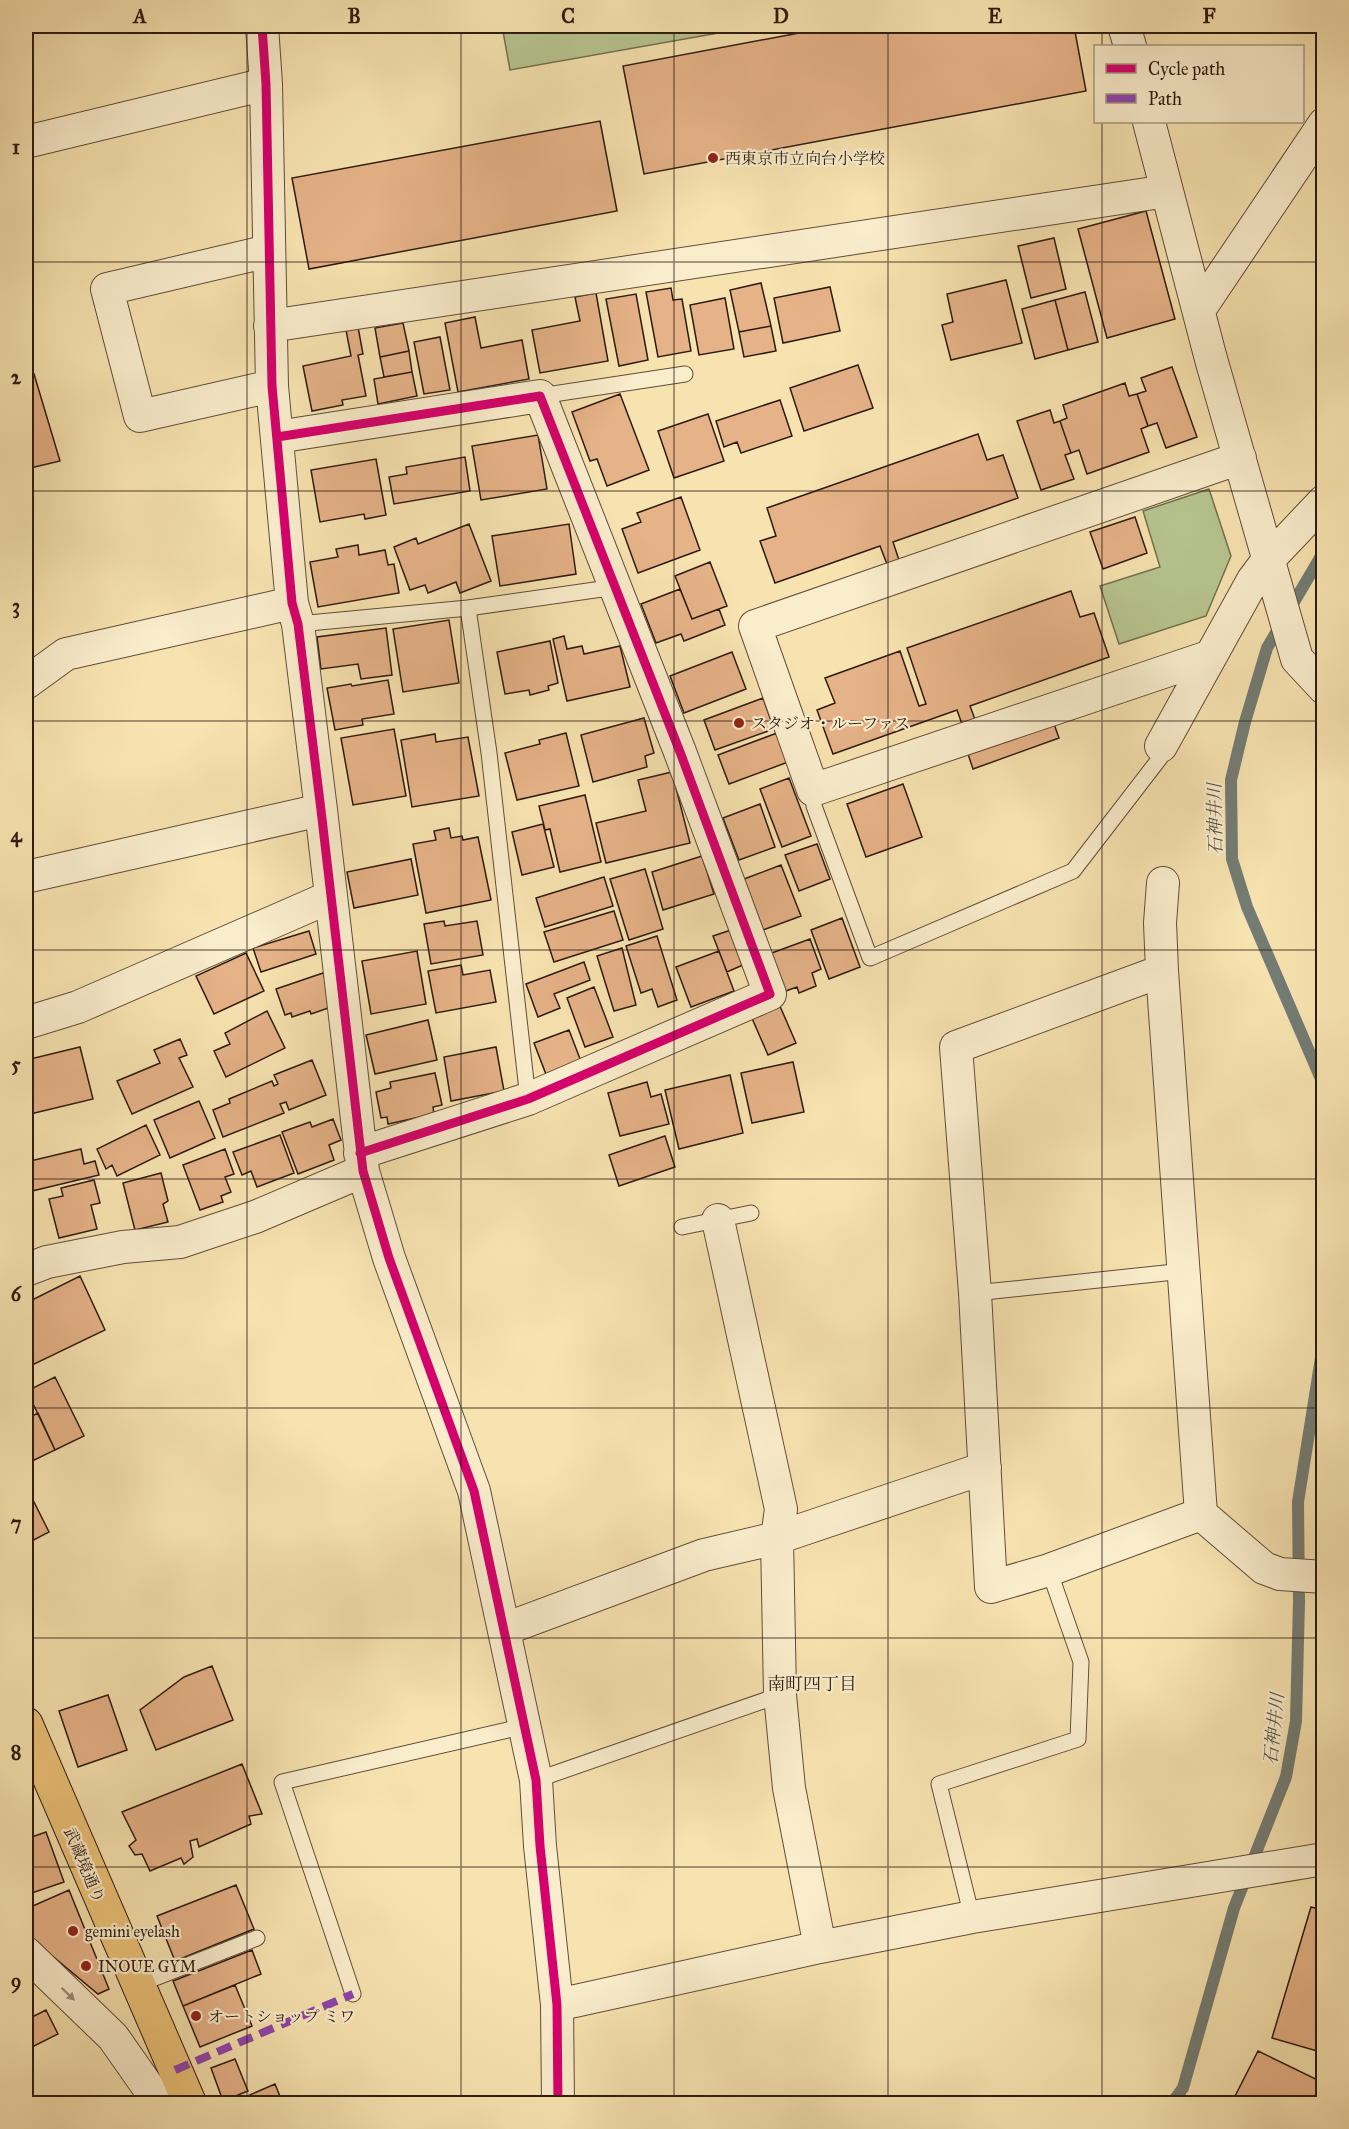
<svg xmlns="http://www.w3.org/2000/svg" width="1349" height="2129" viewBox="0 0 1349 2129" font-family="'IM FELL Great Primer','Noto Serif JP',serif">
<rect width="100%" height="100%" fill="#f7e3b0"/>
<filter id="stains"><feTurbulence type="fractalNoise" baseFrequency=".00333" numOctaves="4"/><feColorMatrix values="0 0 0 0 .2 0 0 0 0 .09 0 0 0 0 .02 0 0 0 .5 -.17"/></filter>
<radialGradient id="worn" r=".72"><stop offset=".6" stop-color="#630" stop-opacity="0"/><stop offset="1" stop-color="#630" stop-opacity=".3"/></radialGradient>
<path fill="#b7c590" stroke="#727051" stroke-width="1.5" d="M 502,26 L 758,26 L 510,70 Z
M 1209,489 L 1231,556 L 1206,616 L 1119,644 L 1100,586 L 1160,567 L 1143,511 Z"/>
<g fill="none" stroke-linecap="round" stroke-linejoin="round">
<path stroke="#737c74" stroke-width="12" d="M 1324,551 L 1267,648 L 1245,722 L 1231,780 L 1232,859 L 1247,907 L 1321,1079 L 1324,1089
M 1171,2104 L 1183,2088 L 1234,1908 L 1286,1777 L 1296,1721 L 1299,1601 L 1298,1502 L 1324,1339"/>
</g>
<path fill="#e6b288" stroke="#2d1b12" stroke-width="1.5" d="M 836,26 L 1074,26 L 1086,91 L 644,174 L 623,66 Z
M 600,121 L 617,211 L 309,269 L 292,178 Z
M 1146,211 L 1175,319 L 1107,338 L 1078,229 Z
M 1054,238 L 1066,289 L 1031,298 L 1018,246 Z
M 1006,280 L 1022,343 L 951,360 L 942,325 L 953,322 L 947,294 Z
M 761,283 L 771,326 L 739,332 L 730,290 Z
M 830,287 L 840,331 L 783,343 L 774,298 Z
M 671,288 L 673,300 L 682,299 L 691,351 L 658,357 L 646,292 Z
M 1085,292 L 1098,342 L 1068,350 L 1055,300 Z
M 596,293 L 608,361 L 540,373 L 532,330 L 580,321 L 575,297 Z
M 636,294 L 648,360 L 619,366 L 606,299 Z
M 725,298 L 734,349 L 699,355 L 690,305 Z
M 1055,300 L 1068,350 L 1035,359 L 1022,309 Z
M 475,317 L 481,348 L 522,340 L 529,379 L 458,392 L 445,323 Z
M 403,323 L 409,351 L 380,357 L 375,328 Z
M 771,326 L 776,351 L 744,357 L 739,332 Z
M 358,327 L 363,354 L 358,355 L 366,396 L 342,400 L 343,405 L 312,411 L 303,366 L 351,356 L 346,330 Z
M 440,337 L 450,390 L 424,394 L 414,342 Z
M 409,351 L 412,372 L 384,377 L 380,357 Z
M 858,365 L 873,408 L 804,431 L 790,388 Z
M 1172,367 L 1197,437 L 1166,448 L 1157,423 L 1148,426 L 1137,394 L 1146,391 L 1141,378 Z
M 412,372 L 417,396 L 378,404 L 374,379 Z
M 34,374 L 60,461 L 26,469 L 26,376 Z
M 1125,383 L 1129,396 L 1137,394 L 1148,426 L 1141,429 L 1149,452 L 1087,474 L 1079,450 L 1071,453 L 1060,421 L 1067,418 L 1063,405 Z
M 620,394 L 649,470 L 607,486 L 597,459 L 590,461 L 572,412 Z
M 780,400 L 792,436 L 741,453 L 737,442 L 724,447 L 716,421 Z
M 1050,410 L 1054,423 L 1060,421 L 1071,453 L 1065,455 L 1074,479 L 1041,490 L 1017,421 Z
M 708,414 L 724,461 L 674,478 L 658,431 Z
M 978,434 L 987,460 L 1003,455 L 1018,498 L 893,542 L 899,560 L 887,564 L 880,546 L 775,583 L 760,541 L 776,536 L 767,508 Z
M 538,435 L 547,489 L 481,500 L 472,446 Z
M 465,457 L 470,491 L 394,504 L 389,477 L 407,474 L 406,467 Z
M 376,459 L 386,515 L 365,519 L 364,514 L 320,522 L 311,470 Z
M 681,497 L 700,550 L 638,573 L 622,529 L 641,522 L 637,513 Z
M 1135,517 L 1147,553 L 1103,569 L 1090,532 Z
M 469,524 L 491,581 L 460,593 L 456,582 L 428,593 L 425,585 L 410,590 L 394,547 L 416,538 L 418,544 Z
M 569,524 L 576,574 L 500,586 L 492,536 Z
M 358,545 L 359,555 L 385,550 L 388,565 L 394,564 L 399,593 L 318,607 L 310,562 L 338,557 L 336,549 Z
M 710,562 L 727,606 L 692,619 L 675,576 Z
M 680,589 L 692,619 L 719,609 L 725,625 L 684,641 L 681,634 L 656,643 L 641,604 Z
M 1071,591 L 1080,617 L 1094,613 L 1109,657 L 970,706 L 976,722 L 963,727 L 957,710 L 833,754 L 817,710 L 835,703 L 825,678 L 900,651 L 919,706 L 926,704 L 907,648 Z
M 449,620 L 459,683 L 403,692 L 393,629 Z
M 386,628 L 392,675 L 361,679 L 358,664 L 321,669 L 317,637 Z
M 564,636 L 567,649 L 582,646 L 584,654 L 620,646 L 630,687 L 567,701 L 553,639 Z
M 550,641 L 558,683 L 548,686 L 549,690 L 530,695 L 529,690 L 505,694 L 497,652 Z
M 732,652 L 746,689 L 684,713 L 670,676 Z
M 388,680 L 394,714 L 362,719 L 363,725 L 335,730 L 327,688 L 351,684 L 352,686 Z
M 763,698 L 774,729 L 715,750 L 704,720 Z
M 644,718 L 654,753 L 645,756 L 647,767 L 593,782 L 581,735 Z
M 1053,721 L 1059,738 L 973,769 L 967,751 Z
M 394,729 L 406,796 L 353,805 L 341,738 Z
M 566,733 L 579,786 L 517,800 L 505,753 L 540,744 L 539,740 Z
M 777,733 L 788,762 L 729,784 L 718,755 Z
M 435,734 L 436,742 L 468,737 L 479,796 L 412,807 L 401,740 Z
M 672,772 L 690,843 L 606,863 L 596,823 L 646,811 L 638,780 Z
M 789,778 L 811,836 L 782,847 L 760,789 Z
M 903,784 L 922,837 L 866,857 L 847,804 Z
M 585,795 L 601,862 L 560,872 L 550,829 L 545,830 L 539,806 Z
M 760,804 L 775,847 L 739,860 L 723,818 Z
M 543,824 L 554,867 L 522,875 L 512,832 Z
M 449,828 L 451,838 L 462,836 L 463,840 L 478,837 L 491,900 L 426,913 L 413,844 L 436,840 L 434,831 Z
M 817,844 L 830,879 L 799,891 L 785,855 Z
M 702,856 L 714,894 L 663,910 L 652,872 Z
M 411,859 L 418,895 L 354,908 L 347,872 Z
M 781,865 L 801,916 L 763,930 L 744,879 Z
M 645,869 L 663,929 L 629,940 L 610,879 Z
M 604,877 L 613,906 L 545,927 L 536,898 Z
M 614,911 L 623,940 L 554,962 L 544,932 Z
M 842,918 L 860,967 L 829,979 L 811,930 Z
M 444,921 L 445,926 L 477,921 L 483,955 L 431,964 L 424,924 Z
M 731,930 L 745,964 L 727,972 L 713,936 Z
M 309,931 L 316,954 L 261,972 L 253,948 Z
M 657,936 L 677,1000 L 658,1007 L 652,989 L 641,993 L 626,946 Z
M 810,939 L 821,969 L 812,973 L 816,986 L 799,993 L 797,987 L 783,992 L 769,954 Z
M 622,948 L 636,1005 L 614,1011 L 597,956 Z
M 417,951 L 426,1004 L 371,1014 L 362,961 Z
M 719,951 L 734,991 L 691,1007 L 676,967 Z
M 246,953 L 264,991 L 214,1014 L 196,976 Z
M 584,962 L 590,980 L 554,994 L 560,1008 L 538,1017 L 526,984 Z
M 461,965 L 463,975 L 490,970 L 496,1002 L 436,1013 L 428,971 Z
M 323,973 L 334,1006 L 311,1014 L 310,1011 L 292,1017 L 291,1013 L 285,1015 L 276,989 Z
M 594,987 L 613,1037 L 585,1047 L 567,998 Z
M 779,1004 L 796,1043 L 768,1055 L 751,1016 Z
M 267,1011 L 285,1048 L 226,1077 L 214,1051 L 230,1044 L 225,1033 Z
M 428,1020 L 437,1060 L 375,1074 L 366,1035 Z
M 569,1030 L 582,1064 L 547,1077 L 534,1043 Z
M 180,1039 L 187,1055 L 179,1058 L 193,1087 L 132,1114 L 117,1081 L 160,1063 L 154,1050 Z
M 80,1047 L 93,1099 L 26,1115 L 26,1060 Z
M 496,1047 L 504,1091 L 451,1101 L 444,1057 Z
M 312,1060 L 326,1095 L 289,1110 L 286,1102 L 280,1104 L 284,1113 L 223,1137 L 213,1110 L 230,1103 L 229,1099 L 272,1081 L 274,1086 L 278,1084 L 274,1075 Z
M 793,1062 L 804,1112 L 752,1123 L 741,1073 Z
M 435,1073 L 442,1105 L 433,1107 L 434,1114 L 388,1124 L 387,1117 L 381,1118 L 376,1092 L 391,1088 L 390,1082 Z
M 730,1075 L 743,1133 L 679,1149 L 665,1090 Z
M 647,1082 L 651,1097 L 661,1094 L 669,1124 L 620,1136 L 608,1093 Z
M 199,1101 L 215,1138 L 170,1158 L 154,1120 Z
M 333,1119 L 341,1140 L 329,1145 L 334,1160 L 298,1174 L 282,1132 L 310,1122 L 312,1127 Z
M 146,1125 L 160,1155 L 117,1176 L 112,1165 L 106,1169 L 97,1149 Z
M 280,1135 L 294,1173 L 257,1187 L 251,1171 L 242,1175 L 233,1152 Z
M 665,1136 L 675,1167 L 619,1186 L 609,1155 Z
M 81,1149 L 84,1164 L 95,1161 L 99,1175 L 32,1191 L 26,1162 Z
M 225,1149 L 234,1174 L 225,1177 L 231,1192 L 221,1196 L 223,1202 L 200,1210 L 183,1165 Z
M 161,1173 L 168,1201 L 163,1204 L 168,1222 L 135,1230 L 123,1183 Z
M 94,1180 L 100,1203 L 91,1205 L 97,1229 L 59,1238 L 49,1199 L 63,1196 L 61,1188 Z
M 80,1276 L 105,1330 L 28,1367 L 26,1363 L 26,1303 Z
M 55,1377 L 84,1436 L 55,1450 L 27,1391 Z
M 38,1413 L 55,1450 L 26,1464 L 26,1419 Z
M 26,1486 L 49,1532 L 26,1544 Z
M 212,1666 L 233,1720 L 156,1750 L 140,1710 L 184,1677 Z
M 108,1695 L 127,1750 L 78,1767 L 59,1711 Z
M 242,1764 L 262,1814 L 249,1816 L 251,1824 L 199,1847 L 197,1839 L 190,1841 L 193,1857 L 184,1864 L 181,1858 L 150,1871 L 142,1854 L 135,1855 L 129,1846 L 136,1840 L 122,1812 Z
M 46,1832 L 64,1882 L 26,1895 L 26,1839 Z
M 236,1885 L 254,1929 L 175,1961 L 157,1916 Z
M 69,1890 L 109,1989 L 98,1994 L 26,1934 L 26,1909 Z
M 1311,1907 L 1324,1910 L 1324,2053 L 1272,2038 Z
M 252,1950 L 261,1974 L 183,2006 L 173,1981 Z
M 235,1985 L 252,2026 L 200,2047 L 183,2006 Z
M 46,2010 L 58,2034 L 26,2050 L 26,2020 Z
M 1258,2051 L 1324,2083 L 1314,2104 L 1231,2104 Z
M 235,2059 L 248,2091 L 223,2101 L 211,2068 Z
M 275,2084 L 283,2104 L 229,2104 Z"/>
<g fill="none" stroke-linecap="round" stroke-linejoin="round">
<g stroke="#604d3a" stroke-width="17">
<path id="lane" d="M 540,396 L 685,374
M 468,608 L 489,753 L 528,1099
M 298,624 L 468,608 L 616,587
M 813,790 L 814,806 L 870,958 L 1073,871 L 1160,758 L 1161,746
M 682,1227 L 751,1213
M 975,1293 L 1184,1271
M 536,1780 L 780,1695
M 972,1917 L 939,1784 L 1078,1739 L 1081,1662 L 1049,1570
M 137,1985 L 257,1938
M 353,1994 L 282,1782 L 525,1726"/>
</g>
<g stroke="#604d3a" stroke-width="34">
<path id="street" d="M 262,26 L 266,84 L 272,386 L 292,603 L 298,624 L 321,810 L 363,1171 L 389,1258 L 474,1491 L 536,1780 L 540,1846 L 557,2005 L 558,2104
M 1124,26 L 1130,46
M 1149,122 L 1211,359 L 1297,659 L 1324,688
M 26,142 L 266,84
M 269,251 L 107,289 L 140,416 L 272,386
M 1199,310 L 1324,124
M 270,326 L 1167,191
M 277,437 L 540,396 L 680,752 L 770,994 L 528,1099 L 360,1153
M 1211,656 L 813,790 L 755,626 L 1240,458
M 26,683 L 66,654 L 292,603
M 1161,746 L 1253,580 L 1268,560 L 1324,501
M 26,877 L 321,810
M 1163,883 L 1160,923 L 1162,971 L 1201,1514 L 1264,1568 L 1280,1574 L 1324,1577
M 1162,971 L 956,1047 L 975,1293 L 991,1587 L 1049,1570 L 1201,1514
M 26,1023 L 78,1007 L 330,897
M 718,1220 L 781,1509 L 777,1538 L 780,1695 L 789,1788 L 820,1947
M 26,1270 L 47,1262 L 123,1247 L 180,1242 L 255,1217 L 363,1171
M 505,1629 L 704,1555 L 777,1538 L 985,1468
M 26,1953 L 113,2037 L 160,2104
M 557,2005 L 820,1947 L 972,1917 L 1324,1859"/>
</g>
<g stroke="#2d1b12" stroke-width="35">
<path id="primary" d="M 26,1724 L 190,2104"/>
</g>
<use href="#lane" stroke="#faedcc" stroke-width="15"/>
<use href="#street" stroke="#faedcc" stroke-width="32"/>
<use href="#primary" stroke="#ecc278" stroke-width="33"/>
<path stroke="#8e44ad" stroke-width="8" stroke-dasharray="15 8" stroke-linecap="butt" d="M 175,2070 L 353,1994"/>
<g stroke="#faedcc" stroke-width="13">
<path id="cycleway" d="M 262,26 L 266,84 L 272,386 L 292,603 L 298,624 L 321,810 L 363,1171 L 389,1258 L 474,1491 L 536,1780 L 540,1846 L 557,2005 L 558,2104
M 277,437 L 540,396 L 680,752 L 770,994 L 528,1099 L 360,1153"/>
</g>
<use href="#cycleway" stroke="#d6006c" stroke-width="9"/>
</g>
<defs><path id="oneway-solid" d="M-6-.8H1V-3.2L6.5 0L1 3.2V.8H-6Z" transform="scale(1.5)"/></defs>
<use fill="#9e8e78" href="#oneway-solid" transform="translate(68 1994) rotate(44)"/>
<path fill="none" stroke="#2d1b12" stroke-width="1.5" stroke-opacity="0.55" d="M 247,26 L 247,2104M 461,26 L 461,2104M 674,26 L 674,2104M 888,26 L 888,2104M 1102,26 L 1102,46M 1102,122 L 1102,2104M 26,262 L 1324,262M 26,491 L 1324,491M 26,721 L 1324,721M 26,950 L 1324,950M 26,1179 L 1324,1179M 26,1408 L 1324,1408M 26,1638 L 1324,1638M 26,1867 L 1324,1867"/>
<g fill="#8f2418" stroke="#faedcc" stroke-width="2">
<circle cx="713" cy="158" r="6"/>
<circle cx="739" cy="723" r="6"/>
<circle cx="73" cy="1931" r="6"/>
<circle cx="86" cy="1966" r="6"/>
<circle cx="196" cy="2016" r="6"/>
</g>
<g text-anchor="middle" stroke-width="4.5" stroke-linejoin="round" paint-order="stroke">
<g font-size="16" fill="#2d1b12" stroke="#faedcc" text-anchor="start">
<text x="725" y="164">西東京市立向台小学校</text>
<text x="751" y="729">スタジオ・ルーファス</text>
<text x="85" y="1937">gemini eyelash</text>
<text x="98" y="1972">INOUE GYM</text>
<text x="208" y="2022">オートショップ ミワ</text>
</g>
<g font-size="16" fill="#2d1b12" stroke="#faedcc">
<text transform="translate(85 1865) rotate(67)" y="6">武蔵境通り</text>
</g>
<g font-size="18" font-style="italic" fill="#56534b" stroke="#faedcc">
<text transform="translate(1215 819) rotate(-91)" y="6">石神井川</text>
<text transform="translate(1274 1729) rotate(-84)" y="6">石神井川</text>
</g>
<g font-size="18" fill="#2d1b12" stroke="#faedcc">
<text x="812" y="1690">南町四丁目</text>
</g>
</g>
<rect width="1349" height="2129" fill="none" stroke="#f7e3b0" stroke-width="66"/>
<rect x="1094" y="45" width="210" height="78" fill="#faedcc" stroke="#a89982" stroke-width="1.5"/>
<rect x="1106" y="64" width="30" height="9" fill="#d6006c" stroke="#a89982" stroke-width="1.5"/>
<text x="1148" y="75" font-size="18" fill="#2d1b12">Cycle path</text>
<rect x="1106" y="94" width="30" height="9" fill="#8e44ad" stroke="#a89982" stroke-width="1.5"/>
<text x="1148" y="105" font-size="18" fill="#2d1b12">Path</text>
<rect x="33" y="33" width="1283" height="2063" fill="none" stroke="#2d1b12" stroke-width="2"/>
<g font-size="20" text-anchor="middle" font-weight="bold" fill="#2d1b12">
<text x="140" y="23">A</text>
<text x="354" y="23">B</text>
<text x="568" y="23">C</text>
<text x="781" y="23">D</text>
<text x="995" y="23">E</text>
<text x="1209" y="23">F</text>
<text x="16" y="154">1</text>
<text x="16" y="384">2</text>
<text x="16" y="613">3</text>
<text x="16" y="842">4</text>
<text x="16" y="1071">5</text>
<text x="16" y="1301">6</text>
<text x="16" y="1530">7</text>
<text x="16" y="1759">8</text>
<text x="16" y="1988">9</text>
</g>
<rect width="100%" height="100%" filter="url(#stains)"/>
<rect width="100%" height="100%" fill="url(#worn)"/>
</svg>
